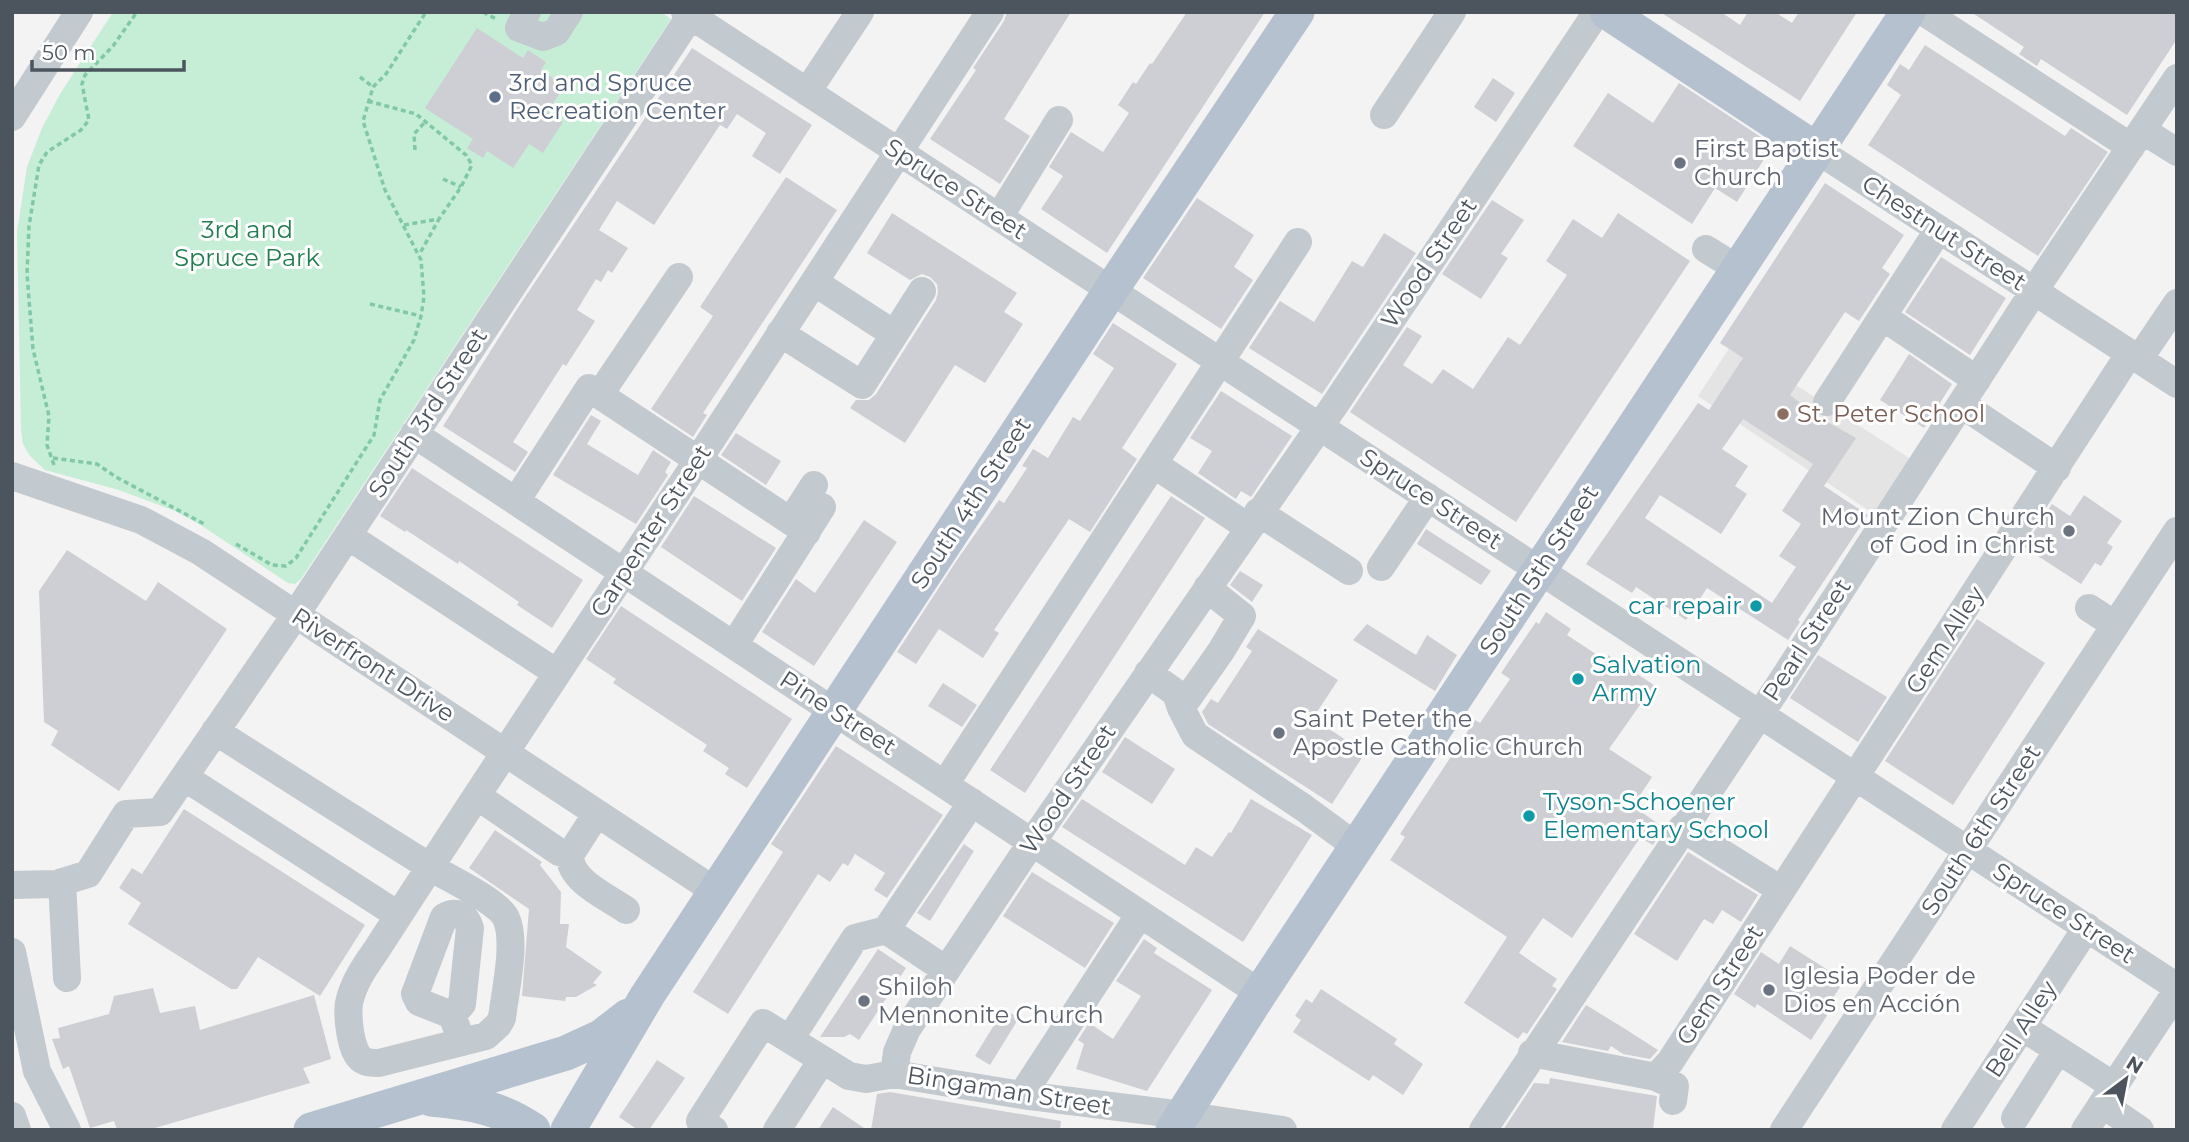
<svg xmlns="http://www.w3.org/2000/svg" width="2189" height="1142" viewBox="0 0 2189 1142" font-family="Montserrat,sans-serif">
<rect width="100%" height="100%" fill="#f4f3f3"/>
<path fill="#e5e4e4" d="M 1732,344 L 1911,459 L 1874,514 L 1698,396 Z"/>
<path fill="#c6edd6" d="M 113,12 L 661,12 L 671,19 L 301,579 L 295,584 L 288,583 L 199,524 L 175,511 L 119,490 L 45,470 L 30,456 L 23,444 L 21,430 L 17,232 L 27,167 L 42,128 L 60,94 Z"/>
<path fill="#cdcfd4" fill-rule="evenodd" d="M 1007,12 L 1071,12 L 1004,119 L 1030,136 L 1000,184 L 930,139 L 976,70 L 973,68 L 1004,21 Z
M 1187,12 L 1265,12 L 1107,253 L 1041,209 L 1063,176 L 1049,167 L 1071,132 L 1103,152 L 1129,113 L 1118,105 L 1133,82 L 1136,84 L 1150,63 L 1152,64 Z
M 1660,12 L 1721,12 L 1740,25 L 1748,12 L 1775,12 L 1792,23 L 1799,12 L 1857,12 L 1800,101 Z
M 1971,12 L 2177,12 L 2177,39 L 2127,115 L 2041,59 L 2037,66 L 2019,54 L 2024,47 Z
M 477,28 L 523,58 L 528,50 L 546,62 L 541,70 L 565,86 L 547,112 L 563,122 L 543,153 L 529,144 L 513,168 L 487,151 L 483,158 L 467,148 L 473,139 L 425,108 Z
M 1925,45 L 2065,136 L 2071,128 L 2108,152 L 2038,256 L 1868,145 L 1901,95 L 1887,85 L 1900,64 L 1909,70 Z
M 692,48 L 812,125 L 780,174 L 752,156 L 766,133 L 737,114 L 727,129 L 720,125 L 654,225 L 617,201 L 599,230 L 628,248 L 612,273 L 608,270 L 601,282 L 596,279 L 577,310 L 595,321 L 566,366 L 563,364 L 513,442 L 528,452 L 515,472 L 443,426 L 519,306 Z
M 1493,78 L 1515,93 L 1496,122 L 1474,107 Z
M 1679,83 L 1773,145 L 1737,202 L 1715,188 L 1692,224 L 1573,146 L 1608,93 L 1653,123 Z
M 786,177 L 837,210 L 703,413 L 707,415 L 693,437 L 651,409 L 713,316 L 700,307 Z
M 1825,183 L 1904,235 L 1882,268 L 1890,274 L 1859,321 L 1845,312 L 1790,395 L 1817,416 L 1856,438 L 1824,486 L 1868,515 L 1798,620 L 1800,622 L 1788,640 L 1707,588 L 1686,620 L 1636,587 L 1632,593 L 1586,564 L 1698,403 L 1709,410 L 1743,358 L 1720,343 ZM 1743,419 L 1813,464 L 1782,511 L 1801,524 L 1779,556 L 1796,567 L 1772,603 L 1645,518 L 1660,495 L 1721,534 L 1747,494 L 1735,486 L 1748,466 L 1722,449 Z
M 1197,198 L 1254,235 L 1234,267 L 1253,280 L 1221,329 L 1143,278 Z
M 1492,200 L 1524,220 L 1501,254 L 1508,258 L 1481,299 L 1442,274 Z
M 892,213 L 1017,293 L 1004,312 L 1023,324 L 985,383 L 955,365 L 905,443 L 850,408 L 856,400 L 869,400 L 876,394 L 936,300 L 938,292 L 937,284 L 930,277 L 922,274 L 910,280 L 867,253 Z
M 1618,213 L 1690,261 L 1516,522 L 1350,412 L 1407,327 L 1422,336 L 1403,365 L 1432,384 L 1443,369 L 1473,389 L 1508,337 L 1520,345 L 1567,275 L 1546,261 L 1573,219 L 1602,238 Z
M 1384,233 L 1416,253 L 1322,394 L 1249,348 L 1280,301 L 1314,322 L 1352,261 L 1363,267 Z
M 1941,257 L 2006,298 L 1970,355 L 1905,312 Z
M 1113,323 L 1177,364 L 1122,448 L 1137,459 L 1090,532 L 1069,519 L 994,630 L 999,633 L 983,658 L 939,629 L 916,664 L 897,652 L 957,560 L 999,500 L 1004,503 L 1027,468 L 1022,466 L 1033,449 L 1048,458 L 1073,417 L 1080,421 L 1114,368 L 1093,354 Z
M 1909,354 L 1952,384 L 1924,428 L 1880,400 Z
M 1221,391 L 1292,436 L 1251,497 L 1241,491 L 1236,499 L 1198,473 L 1212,451 L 1190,438 Z
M 591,415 L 601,421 L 587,444 L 638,475 L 653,450 L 671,462 L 665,472 L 668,475 L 636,524 L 553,475 Z
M 736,433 L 781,461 L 766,485 L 721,455 Z
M 412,468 L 583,580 L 552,628 L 517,605 L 519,602 L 459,561 L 458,564 L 406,530 L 405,532 L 380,516 Z
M 2084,495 L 2122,521 L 2107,543 L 2113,547 L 2101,566 L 2095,563 L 2081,584 L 2024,547 L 2052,504 L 2070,516 Z
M 694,496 L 776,548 L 742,601 L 661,547 Z
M 1171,496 L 1205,518 L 1025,793 L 990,770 Z
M 864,520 L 897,542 L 814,666 L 762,632 L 796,579 L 815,593 Z
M 1426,529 L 1491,571 L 1481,585 L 1417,544 Z
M 67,550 L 146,601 L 158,582 L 227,629 L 119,791 L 51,745 L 58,731 L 44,722 L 39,591 Z
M 1240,571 L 1263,585 L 1252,602 L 1230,585 Z
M 621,606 L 792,719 L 747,788 L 725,774 L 729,768 L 703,751 L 707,745 L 613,683 L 616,679 L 586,659 Z
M 1546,612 L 1571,629 L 1567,635 L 1605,660 L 1608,655 L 1654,685 L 1609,749 L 1652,777 L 1633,806 L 1664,828 L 1653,845 L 1640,838 L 1572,938 L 1543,918 L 1519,953 L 1557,979 L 1552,986 L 1557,989 L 1527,1034 L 1523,1032 L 1518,1039 L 1464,1003 L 1507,937 L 1390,860 L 1405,837 L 1400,834 L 1475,720 L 1480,723 L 1510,679 L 1501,673 L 1536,622 L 1539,624 Z
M 1977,619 L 2045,663 L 1953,805 L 1885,761 Z
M 1367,624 L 1416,655 L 1427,635 L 1457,655 L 1435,691 L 1353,640 Z
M 1258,629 L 1338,680 L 1313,718 L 1365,753 L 1332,804 L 1208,724 L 1202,712 L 1211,699 L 1218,703 L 1252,651 L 1246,647 Z
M 1818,655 L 1887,697 L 1858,742 L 1790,698 Z
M 943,683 L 977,705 L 962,727 L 928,706 Z
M 1125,737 L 1175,769 L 1152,804 L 1102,772 Z
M 836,746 L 943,815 L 887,898 L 874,890 L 885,873 L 855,854 L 848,866 L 843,863 L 830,882 L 818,874 L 728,1014 L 693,992 L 783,852 L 771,844 Z
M 1082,799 L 1185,865 L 1196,847 L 1212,857 L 1229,832 L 1231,833 L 1251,799 L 1312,835 L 1243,942 L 1062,827 Z
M 184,809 L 365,925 L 320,996 L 258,957 L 237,989 L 231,989 L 128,924 L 141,903 L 119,888 L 132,868 L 142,874 Z
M 495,830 L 542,862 L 540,865 L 561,892 L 560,924 L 569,924 L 566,947 L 602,972 L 593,983 L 597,985 L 576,997 L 566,997 L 565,1001 L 522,996 L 529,909 L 469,868 Z
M 964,844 L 974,851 L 930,921 L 917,913 Z
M 1688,852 L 1758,895 L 1741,922 L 1722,910 L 1713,924 L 1704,919 L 1677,961 L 1634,934 Z
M 1032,872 L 1114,923 L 1085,968 L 1003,916 Z
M 1144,939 L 1157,948 L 1154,953 L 1212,990 L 1147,1091 L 1076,1069 L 1084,1044 L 1078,1040 L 1089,1023 L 1113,1039 L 1141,996 L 1116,981 Z
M 1790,946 L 1839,977 L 1835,984 L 1840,987 L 1831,1001 L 1834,1005 L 1811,1040 L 1757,1004 L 1755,1008 L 1734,994 L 1761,952 L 1779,964 Z
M 878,949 L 906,968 L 859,1040 L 850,1034 L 844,1037 L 820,1037 Z
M 153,988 L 160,1013 L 195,1006 L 200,1030 L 314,995 L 331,1059 L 303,1068 L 310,1083 L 148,1130 L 117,1130 L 114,1121 L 90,1128 L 69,1066 L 63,1069 L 52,1039 L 60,1038 L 58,1028 L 109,1014 L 114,996 Z
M 1321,989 L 1397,1039 L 1394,1044 L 1423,1064 L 1403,1095 L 1373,1075 L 1369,1081 L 1293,1032 L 1301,1020 L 1295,1016 L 1306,999 L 1312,1003 Z
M 1586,1005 L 1622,1027 L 1658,1050 L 1650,1059 L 1623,1054 L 1611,1046 L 1608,1051 L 1562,1042 Z
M 1004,1009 L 1019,1018 L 990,1065 L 975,1056 Z
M 657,1060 L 685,1078 L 649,1130 L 638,1130 L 619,1117 Z
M 1550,1078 L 1657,1096 L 1653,1130 L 1503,1130 L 1534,1083 L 1549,1084 Z
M 890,1092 L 1061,1121 L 1060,1130 L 871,1130 L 877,1094 Z
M 833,1107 L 867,1130 L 818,1130 Z"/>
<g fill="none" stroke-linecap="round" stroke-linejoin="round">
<path stroke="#81c8a6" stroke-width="3.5" stroke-dasharray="5 3.5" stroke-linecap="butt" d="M 483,12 L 496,19
M 360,77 L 373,87
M 368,101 L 416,114 L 466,155 L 472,165 L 461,187 L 439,219
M 415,150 L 414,134 L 425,122
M 443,179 L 461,187
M 404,225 L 439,219 L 419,255
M 370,304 L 421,316
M 53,458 L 97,464 L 116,477 L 206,525
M 54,465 L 47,445 L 49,416 L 33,349 L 27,274 L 29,226 L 39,165 L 47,152 L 81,130 L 89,120 L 82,84 L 85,75 L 113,46 L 137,12
M 236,544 L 272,565 L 286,566 L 296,558 L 374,435 L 380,400 L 414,340 L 421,316 L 424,297 L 421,260 L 385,190 L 363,121 L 373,87 L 386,74 L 426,12"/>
<path stroke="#c2c9cf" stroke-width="28" d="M 527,12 L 519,28 L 543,37 L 556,32 L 569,12
M 685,12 L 2177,987
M 1924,12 L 2131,147
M 807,92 L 860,12
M 1384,115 L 1452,12
M 12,117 L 79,12
M 2142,130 L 2177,152
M 1817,150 L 2177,384
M 999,217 L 1059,120
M 1706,249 L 1738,269
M 814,282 L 894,334
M 1883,317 L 1977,380
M 780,333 L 862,385 L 922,291
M 2139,359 L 2177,303
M 600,394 L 679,277
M 1827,402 L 1939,229
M 1961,404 L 2057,468
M 414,434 L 1260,993
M 1155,465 L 1248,527
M 12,476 L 141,520 L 201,552 L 715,891
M 516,501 L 589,388 L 807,532
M 1258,512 L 1349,571
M 791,521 L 814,485
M 348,536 L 557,673
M 1381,567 L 1428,497
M 2089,608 L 2115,625
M 734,645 L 822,507
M 1148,673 L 1176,693 L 1181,708 L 1195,735 L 1304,808 L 1357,847
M 1181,708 L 1221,651 L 1242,616 L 1207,588
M 215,731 C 286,776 356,821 427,865 C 445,877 497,900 506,918 C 517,942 505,991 502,1018 L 498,1025 L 486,1036 L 379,1063 C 373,1063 366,1063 361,1059 C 350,1051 346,1011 350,999 C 355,980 366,965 377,949 C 483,784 592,621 700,457 C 796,309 892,160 990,12
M 184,777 L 398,915
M 945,784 L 1298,242
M 477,796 L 559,852 L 570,855
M 597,813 L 570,855 C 569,881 608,897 626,910
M 1682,828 L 1781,890
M 62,882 L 67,978
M 12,885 L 56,884 L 88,874 L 126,814 L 160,812 L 296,614 L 693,12
M 886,930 L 972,802
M 886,930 L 946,970
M 12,952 L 37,1071 L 67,1130
M 452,1015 L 462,1004 L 470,928 C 466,915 456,910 444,917 L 415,994 L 419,1002 L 452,1015 L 462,1042
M 2022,1027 L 2114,1086
M 790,1039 L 855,938 L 886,930
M 1532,1053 L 1656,1077 L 1675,1086 L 1673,1101
M 894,1074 L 897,1052 L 907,1029 L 1032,842 L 1336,403 L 1597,12
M 1656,1077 L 1670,1062 L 2130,353
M 1022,1095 L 1140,914
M 2102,1104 L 2140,1130
M 12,1116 L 17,1130
M 2015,1118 L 2058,1050
M 714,1130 L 700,1121 L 763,1023 L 849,1076 L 866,1079 L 894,1074 L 1022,1095 L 1183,1115 L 1283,1130
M 777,1130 L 822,1060
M 1483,1130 L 1780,684 L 2034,291 L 2177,78
M 1784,1130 L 2177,531
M 1955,1130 L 2087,927
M 2085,1130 L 2177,991"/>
<path stroke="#b5c1ce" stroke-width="35" d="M 1607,12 L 1817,150
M 431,1099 C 469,1102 501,1108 533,1130
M 311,1130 L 566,1053 L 601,1037 L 628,1016
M 568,1130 L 647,996 L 1111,290 L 1297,12
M 1173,1130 L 1260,993 L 1908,12"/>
</g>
<circle fill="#5c6f8a" stroke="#fff" stroke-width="2.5" cx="495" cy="97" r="7"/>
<g fill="#6b7280" stroke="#fff" stroke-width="2.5">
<circle cx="1680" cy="163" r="7"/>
<circle cx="2069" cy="531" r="7"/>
<circle cx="1279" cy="733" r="7"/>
<circle cx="1769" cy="990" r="7"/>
<circle cx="864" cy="1001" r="7"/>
</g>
<circle fill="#8d6e63" stroke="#fff" stroke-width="2.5" cx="1783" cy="414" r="7"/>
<g fill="#0f9aa8" stroke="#fff" stroke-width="2.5">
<circle cx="1756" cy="606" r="7"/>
<circle cx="1578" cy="679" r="7"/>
<circle cx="1529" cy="816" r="7"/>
</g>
<g text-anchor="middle" stroke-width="6" stroke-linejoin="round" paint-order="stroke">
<g font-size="24" fill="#4e5e75" stroke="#fff" text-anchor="start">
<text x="509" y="91">3rd and Spruce<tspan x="509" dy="28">Recreation Center</tspan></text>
</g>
<g font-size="24" fill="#5b616d" stroke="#fff" text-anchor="start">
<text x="1694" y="157">First Baptist<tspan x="1694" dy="28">Church</tspan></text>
<text x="2055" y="525" text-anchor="end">Mount Zion Church<tspan x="2055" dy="28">of God in Christ</tspan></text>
<text x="1293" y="727">Saint Peter the<tspan x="1293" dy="28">Apostle Catholic Church</tspan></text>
<text x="1783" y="984">Iglesia Poder de<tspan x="1783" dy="28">Dios en Acción</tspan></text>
<text x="878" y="995">Shiloh<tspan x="878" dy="28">Mennonite Church</tspan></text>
</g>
<g font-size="24" fill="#4c555e" stroke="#fff">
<text transform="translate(956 189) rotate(33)" y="8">Spruce Street</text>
<text transform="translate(1944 233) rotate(33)" y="8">Chestnut Street</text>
<text transform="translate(1429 263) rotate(-56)" y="8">Wood Street</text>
<text transform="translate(428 413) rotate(-57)" y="8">South 3rd Street</text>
<text transform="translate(1431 499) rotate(33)" y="8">Spruce Street</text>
<text transform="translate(971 503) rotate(-57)" y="8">South 4th Street</text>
<text transform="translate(651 531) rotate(-57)" y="8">Carpenter Street</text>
<text transform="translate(1539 570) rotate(-57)" y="8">South 5th Street</text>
<text transform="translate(1807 640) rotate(-57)" y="8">Pearl Street</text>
<text transform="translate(1945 640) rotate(-57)" y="8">Gem Alley</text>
<text transform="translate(373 665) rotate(33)" y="8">Riverfront Drive</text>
<text transform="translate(838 713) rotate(33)" y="8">Pine Street</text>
<text transform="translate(1068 789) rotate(-56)" y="8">Wood Street</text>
<text transform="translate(1981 830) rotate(-57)" y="8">South 6th Street</text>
<text transform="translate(2064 913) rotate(33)" y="8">Spruce Street</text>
<text transform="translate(1720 985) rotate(-57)" y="8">Gem Street</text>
<text transform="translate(2021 1029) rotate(-57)" y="8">Bell Alley</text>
<text transform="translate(1009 1091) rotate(9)" y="8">Bingaman Street</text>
</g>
<g font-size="24" fill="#207c4f" stroke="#fff">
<text x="247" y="238">3rd and<tspan x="247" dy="28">Spruce Park</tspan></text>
</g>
<g font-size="24" fill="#785e54" stroke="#fff" text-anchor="start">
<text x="1797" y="422">St. Peter School</text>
</g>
<g font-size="24" fill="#0d838f" stroke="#fff" text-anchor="start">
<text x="1742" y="614" text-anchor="end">car repair</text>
<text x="1592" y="673">Salvation<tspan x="1592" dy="28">Army</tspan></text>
<text x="1543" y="810">Tyson-Schoener<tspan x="1543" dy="28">Elementary School</tspan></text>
</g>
</g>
<rect width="2189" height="1142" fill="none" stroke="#4c555e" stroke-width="28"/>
<g transform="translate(2126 1079) rotate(32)" stroke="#ffffff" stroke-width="5" paint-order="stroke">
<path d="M0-5L12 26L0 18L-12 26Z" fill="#4c555e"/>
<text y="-10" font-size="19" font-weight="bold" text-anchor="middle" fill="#4c555e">N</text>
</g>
<path d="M32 60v10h152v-10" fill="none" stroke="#4c555e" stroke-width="3.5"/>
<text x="42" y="60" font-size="21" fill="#4c555e" stroke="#ffffff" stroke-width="5" paint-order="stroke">50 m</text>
</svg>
